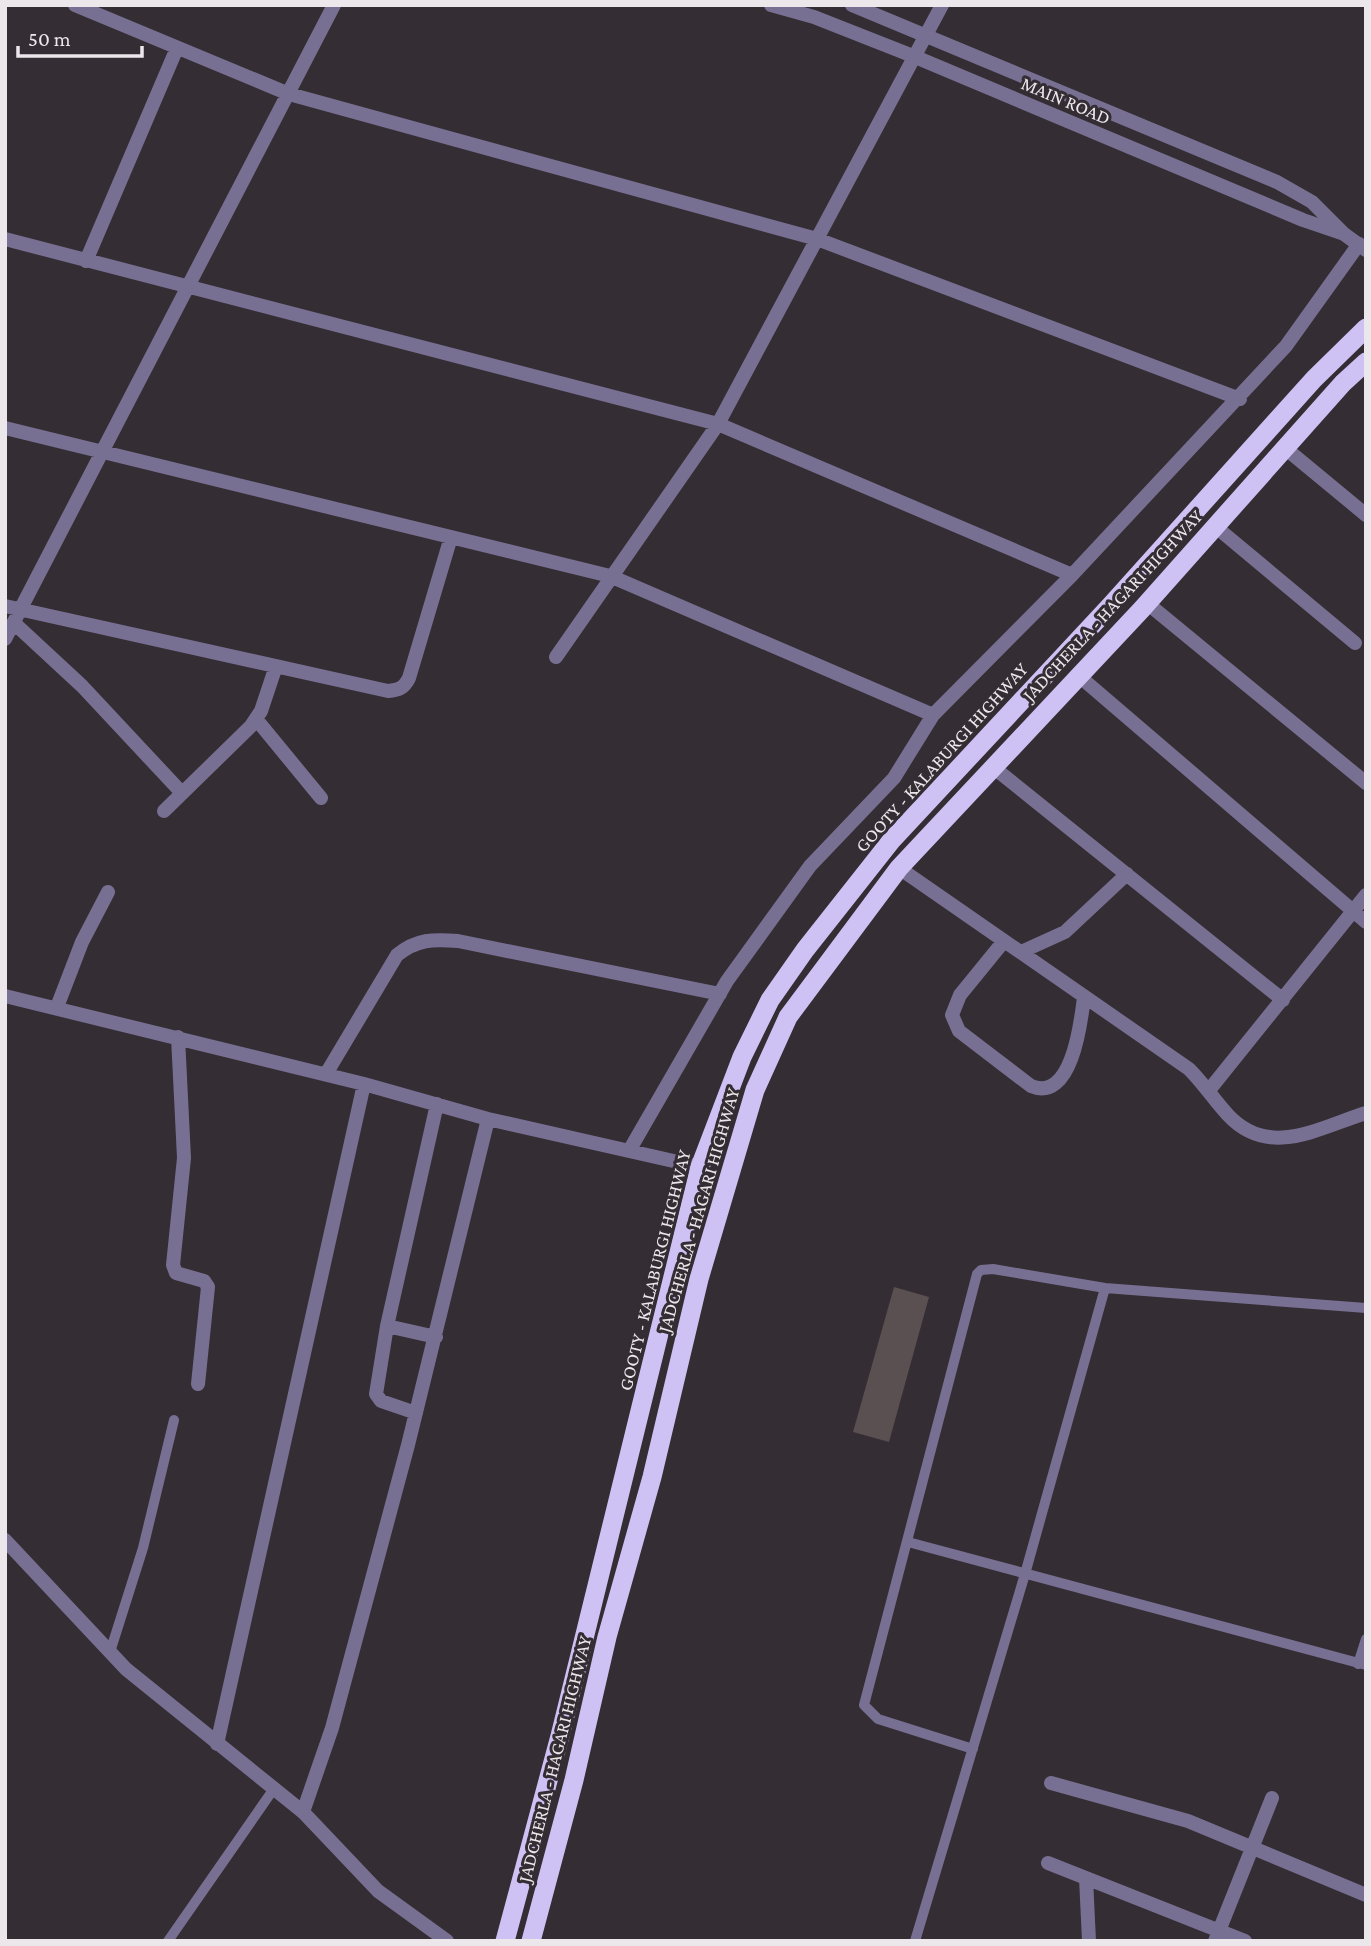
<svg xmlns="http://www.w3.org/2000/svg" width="1371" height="1946" viewBox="0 0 1371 1946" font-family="'Crimson Pro',serif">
<rect width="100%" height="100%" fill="#342d33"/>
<path fill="#5a4f51" d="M 894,1287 L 929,1297 L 889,1442 L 853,1432 Z"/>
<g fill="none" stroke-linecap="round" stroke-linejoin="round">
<path stroke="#787092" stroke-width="10" d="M 908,1542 L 1366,1665
M 110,1652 L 143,1548 L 174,1420
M 1358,1664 L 1366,1639
M 973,1749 L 878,1719 L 864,1705 L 977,1274 L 981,1270 L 993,1269 L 1105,1288 L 1366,1308
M 168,1941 L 273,1790
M 915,1941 L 1025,1574 L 1105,1288"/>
<path stroke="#787092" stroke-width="14" d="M 75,5 L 289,94 L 817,239 L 1240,399
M 5,239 L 718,424 L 1072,575
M 86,261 L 177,48
M 5,428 L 610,576 L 933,715
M 1285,448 L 1366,515
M 1216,527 L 1355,643
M 1147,603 L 1366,783
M 5,606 L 388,691 C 399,690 404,688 409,678 L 451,537
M 14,623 L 82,686 L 182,793
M 5,639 L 334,5
M 556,657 L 718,424 L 942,5
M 1079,676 L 1366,922
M 256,719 L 321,798
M 993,767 L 1283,1000
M 164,811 L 251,726 L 261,711 L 276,666
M 899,868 L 1189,1069 C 1204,1084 1214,1100 1228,1115 C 1269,1159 1318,1128 1366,1113
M 1004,941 L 960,995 L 952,1015 L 959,1031 L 1031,1086 C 1072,1103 1081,1022 1084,997
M 1021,952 L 1065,932 L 1127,874
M 5,996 L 364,1084 L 488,1119 L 700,1167
M 57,1007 L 82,942 L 108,892
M 178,1037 L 184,1158 L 173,1265 L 176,1273 L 204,1281 L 208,1287 L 198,1384
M 326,1074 L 397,955 C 417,939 433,939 458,941 L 720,994
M 1210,1089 L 1366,895
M 629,1151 L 727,981 L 810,866 L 894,778 L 933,715 L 1072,575 L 1286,346 L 1359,244
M 387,1326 L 436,1337
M 416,1413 L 381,1401 L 376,1394 L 387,1326 L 437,1104
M 217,1744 L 364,1084
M 1051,1783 L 1188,1821 L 1366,1895
M 303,1812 L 332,1728 L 408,1445 L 488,1119
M 1048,1863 L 1245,1941
M 1086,1878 L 1089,1941
M 1215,1941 L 1272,1798"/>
<path stroke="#787092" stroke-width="14" d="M 771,5 L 814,17 L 913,56 L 1303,220 L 1344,234
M 852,5 L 1277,182 L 1312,202 L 1344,234 L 1366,250
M 5,1540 L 126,1669 L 303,1812 L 378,1891 L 447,1941"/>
<path stroke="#cec2f5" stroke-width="19" d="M 505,1941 L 560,1736 L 700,1167 L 742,1057 L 770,1000 L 805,950 L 891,841 L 1111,605 L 1314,379 L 1366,328
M 531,1941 L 574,1780 L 607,1637 L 652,1477 L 699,1279 L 755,1090 L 788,1017 L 899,868 L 1142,609 L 1343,383 L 1366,362"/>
</g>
<g text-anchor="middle" stroke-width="6" stroke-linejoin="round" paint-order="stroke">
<g font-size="19" fill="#ebe7eb" stroke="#342d33">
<text transform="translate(1066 100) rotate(23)" y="7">MAIN ROAD</text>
<text transform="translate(1112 605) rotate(-47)" y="7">JADCHERLA - HAGARI HIGHWAY</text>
<text transform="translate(941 757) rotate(-48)" y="7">GOOTY - KALABURGI HIGHWAY</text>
<text transform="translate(698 1210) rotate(-74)" y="7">JADCHERLA - HAGARI HIGHWAY</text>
<text transform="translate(654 1270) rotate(-76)" y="7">GOOTY - KALABURGI HIGHWAY</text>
<text transform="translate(554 1759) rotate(-76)" y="7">JADCHERLA - HAGARI HIGHWAY</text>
</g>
</g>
<rect width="1371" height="1946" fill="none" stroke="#ebe7eb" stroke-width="14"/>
<path d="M18 46v10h124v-10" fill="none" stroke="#ebe7eb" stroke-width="3.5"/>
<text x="28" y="46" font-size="21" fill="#ebe7eb" stroke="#342d33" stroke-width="5" paint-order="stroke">50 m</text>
</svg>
